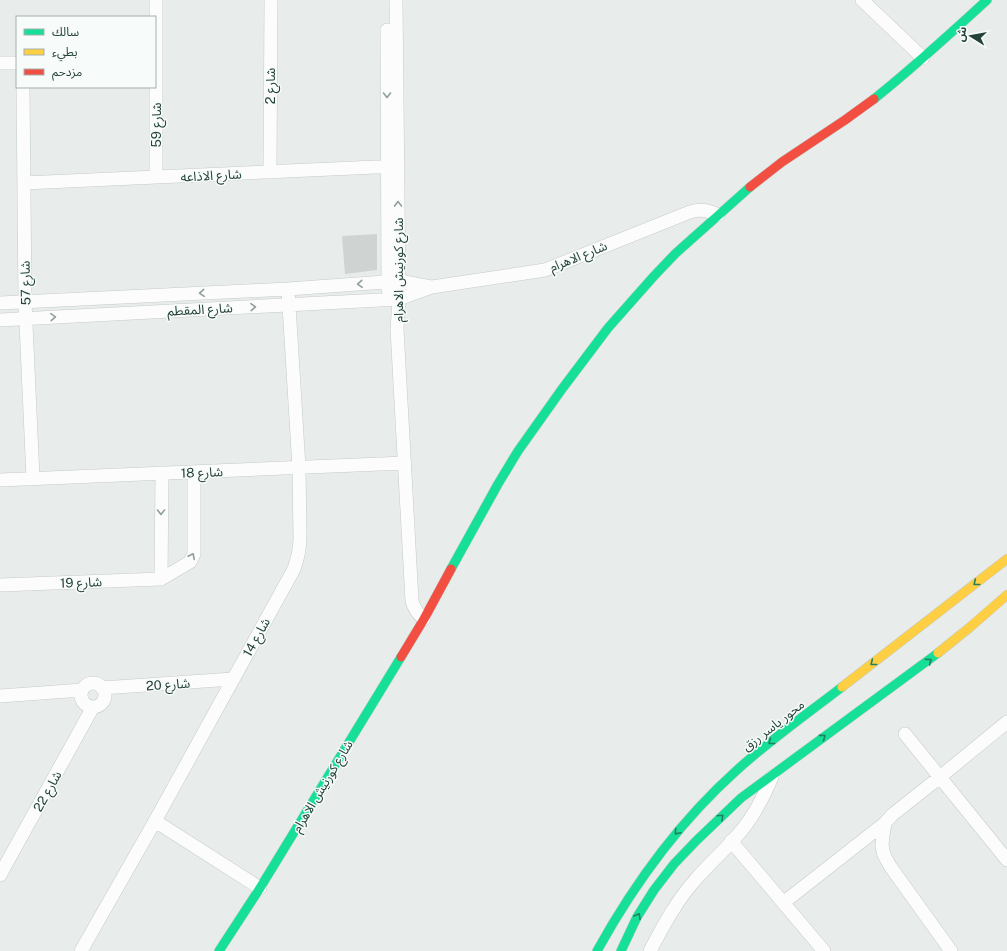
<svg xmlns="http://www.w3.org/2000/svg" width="1007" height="951" viewBox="0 0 1007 951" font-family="'Public Sans','Noto Sans Arabic',sans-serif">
<rect width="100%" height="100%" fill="#e8edeb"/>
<path fill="#cfd4d2" d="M 377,234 L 377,270 L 345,274 L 342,236 Z"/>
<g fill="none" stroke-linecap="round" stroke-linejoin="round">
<g stroke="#c5cac8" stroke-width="14">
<path id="street" d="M 156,0 L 156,177
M 396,0 L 399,299 L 397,329 L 412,601 C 414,609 418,614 424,619
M 862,0 L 923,58
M 387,30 L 388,290
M 0,63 L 17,63
M 23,87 L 25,302 L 33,478
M 270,172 L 271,0
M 24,183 L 398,166
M 0,303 L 288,289 L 399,281 L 431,287
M 0,320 L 399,299 L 432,287 L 545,270 L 690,212 C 701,209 708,210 718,215
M 0,480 L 405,463
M 161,579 L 162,473
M 0,585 L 161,579 L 190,562 L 194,554 L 194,472
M81 695a12 12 0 1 1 24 0a12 12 0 1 1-24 0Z
M 102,688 L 233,679
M 0,696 L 82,690
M 905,734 L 1007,860
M 155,821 L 260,888
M 731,841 L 824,951
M 0,875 L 93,707
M 783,903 L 885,823
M 81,951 L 155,821 L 294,569 C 298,558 300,548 300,537 L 299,468 L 288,289
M 650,951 C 663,926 677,900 696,879 C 711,862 728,847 742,830 C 755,814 764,796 772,777
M 951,951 L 890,866 L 884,855 L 882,846 L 883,835 L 885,823 L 892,815 L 940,777 L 1007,722"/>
</g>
<g stroke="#c3cbc8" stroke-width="10">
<path id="fast" d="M 874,99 C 913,68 950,34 987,0
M 451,569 L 498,484 L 518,451 L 562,389 L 608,328 L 654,276 L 676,253 L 750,187
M 219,951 L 260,888 L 401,657
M 597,951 C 634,884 680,821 737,770 C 770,740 807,714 842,687
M 621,951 L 637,917 L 654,890 L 674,864 L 696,841 L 741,798 L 938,653"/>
</g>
<g stroke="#c3cbc8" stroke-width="10">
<path id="slow" d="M 938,653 L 969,628 L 1007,595
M 842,687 L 1007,559"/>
</g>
<g stroke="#c3cbc8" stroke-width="10">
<path id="jam" d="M 750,187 L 782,162 L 845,120 L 874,99
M 401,657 L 424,619 L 451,569"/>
</g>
<use href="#street" stroke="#fcfcfc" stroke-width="13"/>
<use href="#fast" stroke="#16e098" stroke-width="9"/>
<use href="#slow" stroke="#ffcf43" stroke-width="9"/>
<use href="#jam" stroke="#f24e42" stroke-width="9"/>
</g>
<defs><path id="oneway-chevron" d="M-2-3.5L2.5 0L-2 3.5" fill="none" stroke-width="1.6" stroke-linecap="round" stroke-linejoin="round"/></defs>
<g stroke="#909f9b">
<use href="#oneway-chevron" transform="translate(387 95) rotate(90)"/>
<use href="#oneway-chevron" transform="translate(398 204) rotate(-91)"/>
<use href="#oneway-chevron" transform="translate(360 284) rotate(176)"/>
<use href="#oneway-chevron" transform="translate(202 293) rotate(177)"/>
<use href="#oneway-chevron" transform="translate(253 307) rotate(-3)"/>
<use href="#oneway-chevron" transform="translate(53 317) rotate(-3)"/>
<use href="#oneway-chevron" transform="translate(161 512) rotate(90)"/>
<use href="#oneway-chevron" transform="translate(192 556) rotate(-63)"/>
</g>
<g stroke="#1e8160">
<use href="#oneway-chevron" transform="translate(976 583) rotate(142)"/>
<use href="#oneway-chevron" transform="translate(929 661) rotate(-37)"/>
<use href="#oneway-chevron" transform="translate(873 663) rotate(142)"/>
<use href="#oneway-chevron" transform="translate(823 737) rotate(-36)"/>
<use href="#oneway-chevron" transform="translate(771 742) rotate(142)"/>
<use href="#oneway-chevron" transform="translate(721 817) rotate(-43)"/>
<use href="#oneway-chevron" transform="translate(677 832) rotate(131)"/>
<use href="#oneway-chevron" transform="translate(638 916) rotate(-61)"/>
</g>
<g text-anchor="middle" stroke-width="3" stroke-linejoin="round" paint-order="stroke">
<g font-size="13" fill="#24423a" stroke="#f7fbf9">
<text transform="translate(270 86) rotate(-90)" y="5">شارع 2</text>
<text transform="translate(156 125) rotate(-90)" y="5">شارع 59</text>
<text transform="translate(211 175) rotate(-3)" y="5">شارع الاذاعه</text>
<text transform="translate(578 256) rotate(-22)" y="5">شارع الاهرام</text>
<text transform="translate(398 270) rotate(-90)" y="5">شارع كورنيش الاهرام</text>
<text transform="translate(25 283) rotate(-91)" y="5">شارع 57</text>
<text transform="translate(200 309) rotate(-3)" y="5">شارع المقطم</text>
<text transform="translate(202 472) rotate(-2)" y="5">شارع 18</text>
<text transform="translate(81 582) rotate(-2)" y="5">شارع 19</text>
<text transform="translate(256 637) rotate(-61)" y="5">شارع 14</text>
<text transform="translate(168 684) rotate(-4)" y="5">شارع 20</text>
<text transform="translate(773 725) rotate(-38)" y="5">محور ياسر رزق</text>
<text transform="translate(322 786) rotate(-59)" y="5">شارع كورنيش الاهرام</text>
<text transform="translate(47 791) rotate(-61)" y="5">شارع 22</text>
</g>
</g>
<rect x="16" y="16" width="140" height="72" fill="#f7fbf9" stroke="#a3b1ad"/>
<rect x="24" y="29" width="20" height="6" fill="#16e098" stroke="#a3b1ad"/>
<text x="52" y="36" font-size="12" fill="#24423a">سالك</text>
<rect x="24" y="49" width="20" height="6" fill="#ffcf43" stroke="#a3b1ad"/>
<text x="52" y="56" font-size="12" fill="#24423a">بطيء</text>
<rect x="24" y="69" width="20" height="6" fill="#f24e42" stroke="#a3b1ad"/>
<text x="52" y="76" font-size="12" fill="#24423a">مزدحم</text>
<g transform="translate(971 36) rotate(281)" stroke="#f7fbf9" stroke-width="3" paint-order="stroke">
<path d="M0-3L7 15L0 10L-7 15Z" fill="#24423a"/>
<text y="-6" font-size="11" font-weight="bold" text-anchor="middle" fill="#24423a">ش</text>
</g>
</svg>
